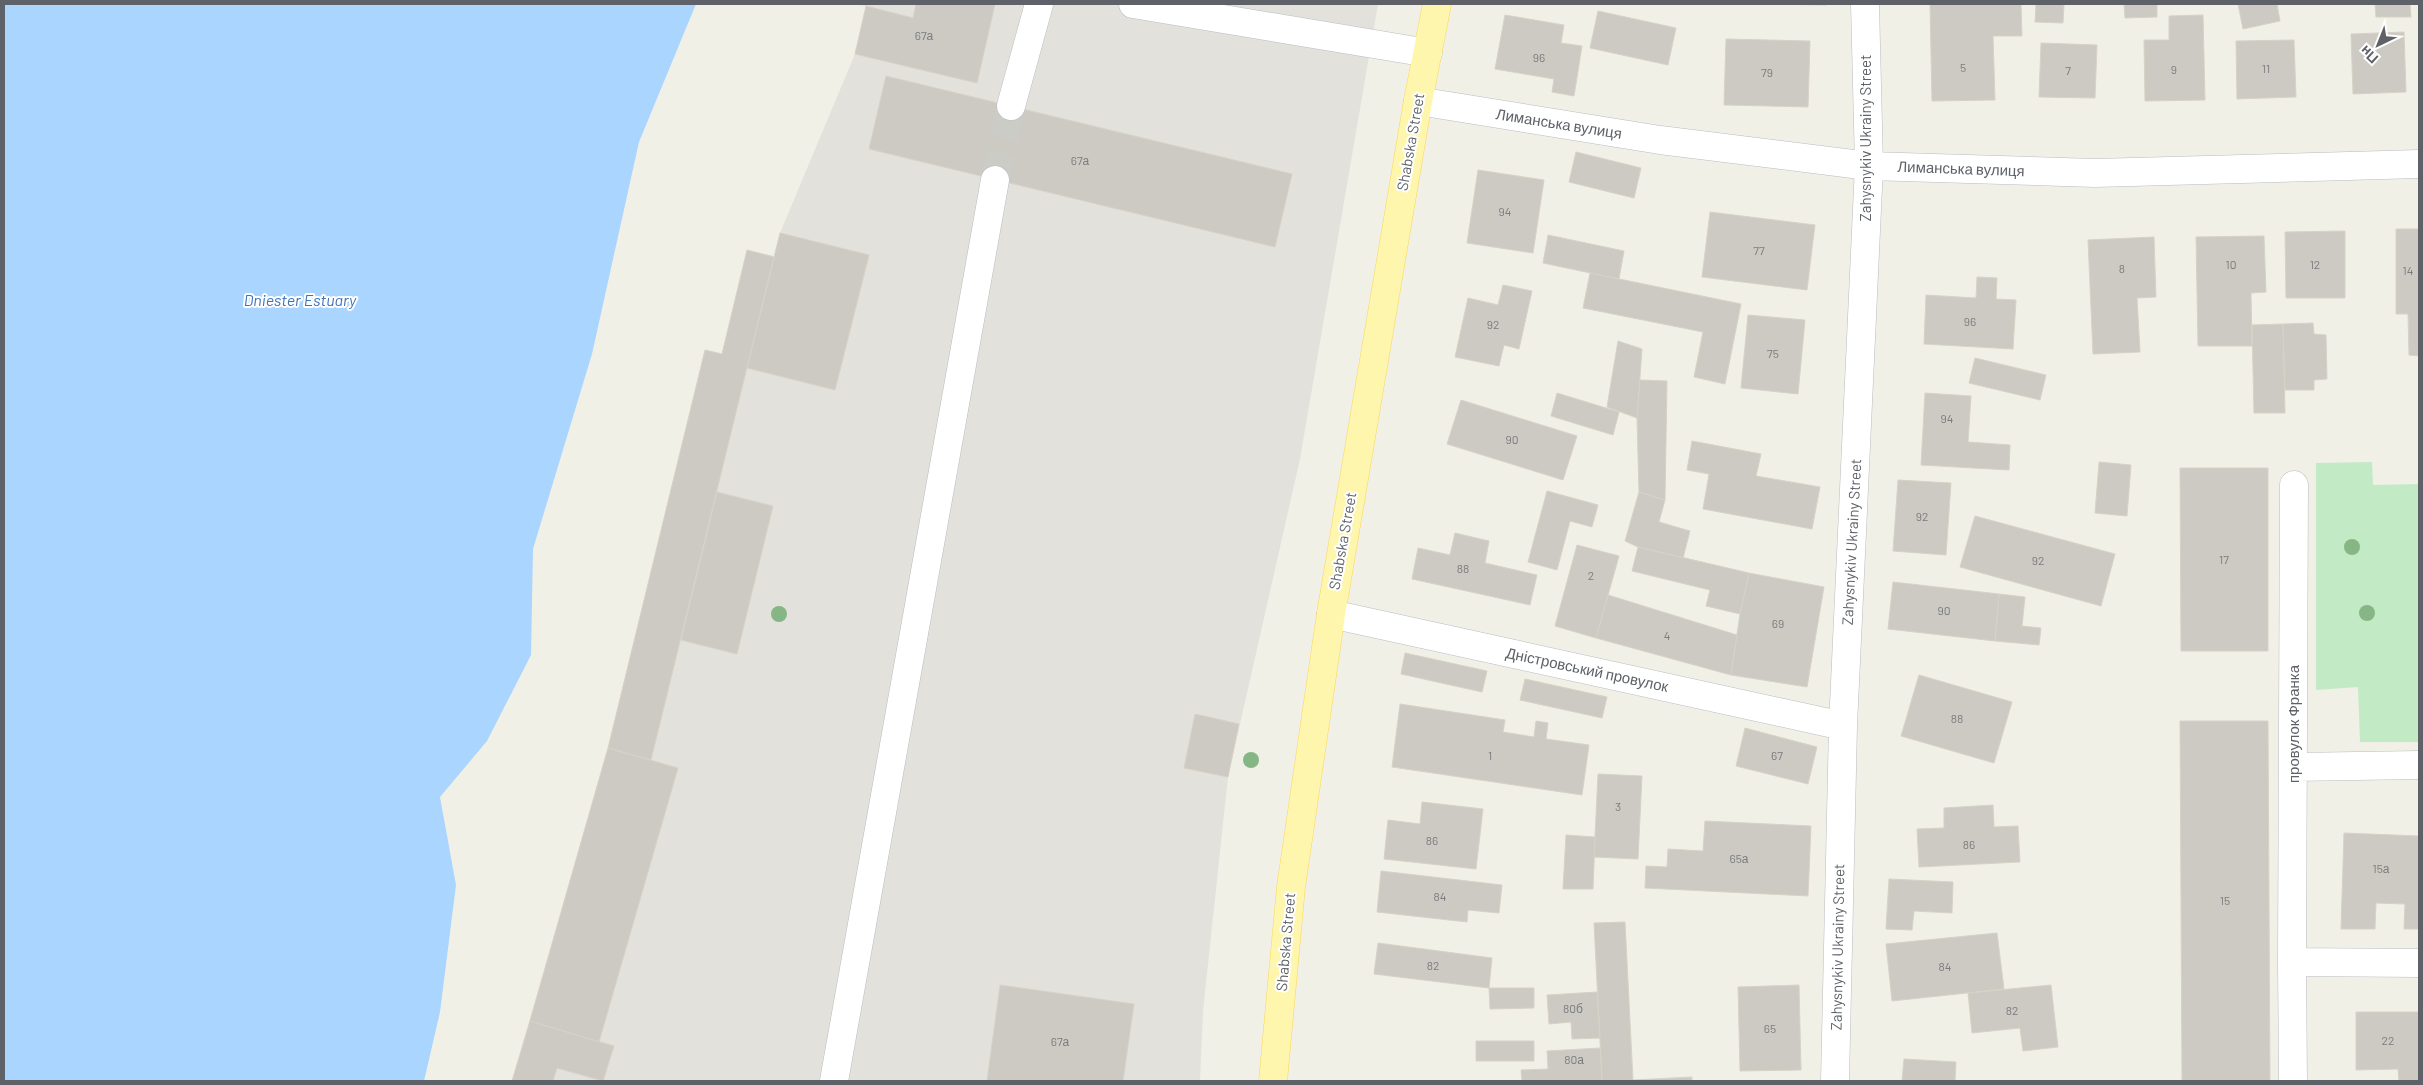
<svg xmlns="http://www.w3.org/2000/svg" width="2423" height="1085" viewBox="0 0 2423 1085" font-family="Barlow,sans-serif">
<rect width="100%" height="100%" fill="#f1f0e7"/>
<path fill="#e2e1db" d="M 853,4 L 1378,4 L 1300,459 L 1228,777 L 1203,1011 L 1200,1081 L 512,1081 L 608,748 L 705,350 L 722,354 L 747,250 L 774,256 L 780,233 L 855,54 L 866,6 Z"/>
<path fill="#c2eac4" d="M 2372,462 L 2373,485 L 2419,484 L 2419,742 L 2360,742 L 2358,687 L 2316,690 L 2316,463 Z"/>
<path fill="#a9d5ff" d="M 4,4 L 696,4 L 639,142 L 592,354 L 533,549 L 531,655 L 487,741 L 440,797 L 456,885 L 440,1012 L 424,1081 L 4,1081 Z"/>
<path fill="#cdcac4" stroke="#d7d2c5" d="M 916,4 L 995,4 L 977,83 L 855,54 L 866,6 L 913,18 Z
M 1770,4 L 1826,4 L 1826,5 Z
M 1930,4 L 2021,4 L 2022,36 L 1993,36 L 1995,100 L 1932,101 Z
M 2036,4 L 2064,4 L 2063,23 L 2035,22 Z
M 2124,4 L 2157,4 L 2157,17 L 2125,18 Z
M 2238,4 L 2277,4 L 2280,21 L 2243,29 Z
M 2364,4 L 2410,4 L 2411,17 L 2376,17 L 2375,4 Z
M 1598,11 L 1676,28 L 1668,65 L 1590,48 Z
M 1505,15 L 1564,25 L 1561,43 L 1582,46 L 1574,96 L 1552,92 L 1554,79 L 1495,69 Z
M 2203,15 L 2205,100 L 2145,101 L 2144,40 L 2169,40 L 2169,16 Z
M 2404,32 L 2406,92 L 2353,94 L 2351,34 Z
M 1726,39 L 1810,41 L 1808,107 L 1724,105 Z
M 2294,40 L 2296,97 L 2237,99 L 2236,41 Z
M 2041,43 L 2097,45 L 2095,98 L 2039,97 Z
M 886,76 L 1292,174 L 1275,247 L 869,149 Z
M 1576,152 L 1641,168 L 1634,198 L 1569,182 Z
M 1478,170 L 1544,180 L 1533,253 L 1467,243 Z
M 1710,212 L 1815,225 L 1807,290 L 1702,277 Z
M 2396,229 L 2419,229 L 2419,356 L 2409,355 L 2408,314 L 2396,314 Z
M 2345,231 L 2345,298 L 2286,298 L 2285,232 Z
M 780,233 L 869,255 L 835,390 L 747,368 Z
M 1548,235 L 1624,251 L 1619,279 L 1543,263 Z
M 2264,236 L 2266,292 L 2251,293 L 2252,346 L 2198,346 L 2196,237 Z
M 2154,237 L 2156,297 L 2137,298 L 2140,352 L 2093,354 L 2088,240 Z
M 747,250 L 774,257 L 651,760 L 608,748 L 705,350 L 722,354 Z
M 1590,273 L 1741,304 L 1725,384 L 1694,377 L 1703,332 L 1583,308 Z
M 1977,277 L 1997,278 L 1996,299 L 2016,300 L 2013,349 L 1924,344 L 1926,295 L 1976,298 Z
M 1503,285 L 1532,291 L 1519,349 L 1504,345 L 1499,366 L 1455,357 L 1468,298 L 1498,305 Z
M 1748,315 L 1805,320 L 1798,394 L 1741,388 Z
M 2313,323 L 2314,334 L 2326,335 L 2327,379 L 2314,380 L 2314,390 L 2285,390 L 2283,324 Z
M 2283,324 L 2285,413 L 2254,413 L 2252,325 Z
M 1618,341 L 1642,349 L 1637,418 L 1607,407 Z
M 1975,358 L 2046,375 L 2040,400 L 1969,383 Z
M 1640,380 L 1667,381 L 1665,500 L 1639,492 L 1637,418 Z
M 1557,393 L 1619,412 L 1613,435 L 1551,416 Z
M 1925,393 L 1971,396 L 1968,442 L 2010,445 L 2009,470 L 1921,465 Z
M 1461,400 L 1577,436 L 1563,480 L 1447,444 Z
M 1692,441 L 1761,454 L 1756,476 L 1820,487 L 1812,529 L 1703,509 L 1709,474 L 1687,470 Z
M 2099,462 L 2131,465 L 2127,516 L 2095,513 Z
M 2180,468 L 2268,468 L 2268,651 L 2181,651 Z
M 1898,480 L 1951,483 L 1946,555 L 1893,551 Z
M 1547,491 L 1598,505 L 1592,527 L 1570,521 L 1557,570 L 1528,562 Z
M 717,492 L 773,506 L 737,654 L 681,640 Z
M 1639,492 L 1665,500 L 1659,522 L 1690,531 L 1683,558 L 1638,547 L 1625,541 Z
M 1975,516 L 2115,554 L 2101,606 L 1960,567 Z
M 1455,533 L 1489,541 L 1485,563 L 1537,575 L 1530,605 L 1412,579 L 1418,548 L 1450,555 Z
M 1577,545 L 1619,556 L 1596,638 L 1555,626 Z
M 1638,547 L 1749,573 L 1740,614 L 1706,606 L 1710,590 L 1632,571 Z
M 1749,573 L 1824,587 L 1807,687 L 1731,675 L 1740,614 Z
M 1893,582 L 1999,594 L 1995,641 L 1888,629 Z
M 1999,594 L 2025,597 L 2022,626 L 2041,628 L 2039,645 L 1995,641 Z
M 1608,595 L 1737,635 L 1731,675 L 1596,638 Z
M 1405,653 L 1487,671 L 1482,692 L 1401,674 Z
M 1919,675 L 2012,702 L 1994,763 L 1901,736 Z
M 1525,679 L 1607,697 L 1602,718 L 1520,700 Z
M 1400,704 L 1505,720 L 1503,732 L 1534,737 L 1536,721 L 1548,723 L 1546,739 L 1589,745 L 1582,795 L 1392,767 Z
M 1195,714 L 1239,724 L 1228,777 L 1184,768 Z
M 2180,721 L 2268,721 L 2270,1081 L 2182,1081 Z
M 1745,728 L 1817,747 L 1808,784 L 1736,766 Z
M 608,748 L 678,768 L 599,1042 L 530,1021 Z
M 1598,774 L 1642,776 L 1638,859 L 1594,857 Z
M 1422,802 L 1483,809 L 1476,869 L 1384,859 L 1388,820 L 1420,824 Z
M 1993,805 L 1994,827 L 2018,826 L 2020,862 L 1919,867 L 1917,829 L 1944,828 L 1944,808 Z
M 1705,821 L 1811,826 L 1808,896 L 1645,888 L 1646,866 L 1667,867 L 1668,849 L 1703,851 Z
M 2344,833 L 2419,836 L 2419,929 L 2404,929 L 2405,904 L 2376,903 L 2375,929 L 2341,929 Z
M 1566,835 L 1595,837 L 1593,889 L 1563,889 Z
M 1381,871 L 1502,885 L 1499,913 L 1468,910 L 1467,922 L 1377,912 Z
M 1889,879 L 1953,882 L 1952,913 L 1914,911 L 1912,930 L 1886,929 Z
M 1625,922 L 1633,1080 L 1692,1077 L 1692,1081 L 1602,1081 L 1594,923 Z
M 1997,933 L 2004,989 L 1892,1001 L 1886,944 Z
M 1378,943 L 1492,958 L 1489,988 L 1374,974 Z
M 1000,985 L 1134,1004 L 1123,1081 L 987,1081 Z
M 1799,985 L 1801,1070 L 1740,1071 L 1738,987 Z
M 2051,985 L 2058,1047 L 2023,1051 L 2020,1028 L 1972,1033 L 1968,993 Z
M 1489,988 L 1534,988 L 1534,1008 L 1490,1009 Z
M 1597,992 L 1600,1038 L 1572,1039 L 1571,1022 L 1549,1024 L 1547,995 Z
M 2356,1012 L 2419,1012 L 2419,1081 L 2399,1081 L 2398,1069 L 2356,1070 Z
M 530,1021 L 614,1046 L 603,1081 L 557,1068 L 553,1081 L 512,1081 Z
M 1476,1041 L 1534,1041 L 1534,1061 L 1476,1061 Z
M 1600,1048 L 1602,1081 L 1522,1081 L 1521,1070 L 1548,1069 L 1547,1051 Z
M 1904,1059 L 1956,1062 L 1955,1081 L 1884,1081 L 1902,1081 Z"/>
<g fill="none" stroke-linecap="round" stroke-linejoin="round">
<path stroke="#ccccc7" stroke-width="28" stroke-dasharray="28 14" stroke-linecap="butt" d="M 995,180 L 1011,106"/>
<g stroke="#b9bcc1" stroke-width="29">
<path id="minor" d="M 1133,4 L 1428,53
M 1418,101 L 1660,140 L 1869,166 L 2095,173 L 2419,164
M 1011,106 L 1039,4
M 1331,614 L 1843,726
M 2293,767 L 2419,765
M 2292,962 L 2294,485
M 834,1081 L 995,180
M 1835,1081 L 1843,726 L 1869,166 L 1865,4
M 2293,1081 L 2292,962 L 2419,963"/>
</g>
<g stroke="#fdd655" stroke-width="29">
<path id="major" d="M 1273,1081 L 1291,887 L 1331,614 L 1418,101 L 1437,4"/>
</g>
<use href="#minor" stroke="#fff" stroke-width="28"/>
<use href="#major" stroke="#fff6ae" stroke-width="28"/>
</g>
<g fill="#86b686">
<circle cx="2352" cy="547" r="8"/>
<circle cx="2367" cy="613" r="8"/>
<circle cx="779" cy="614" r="8"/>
<circle cx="1251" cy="760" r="8"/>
</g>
<g text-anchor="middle" stroke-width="4" stroke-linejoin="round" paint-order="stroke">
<g font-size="12" fill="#7a7c7f">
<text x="924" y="40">67а</text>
<text x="1539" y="62">96</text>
<text x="1963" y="72">5</text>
<text x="2266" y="73">11</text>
<text x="2174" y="74">9</text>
<text x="2068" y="75">7</text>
<text x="1767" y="77">79</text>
<text x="1080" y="165">67а</text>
<text x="1505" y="216">94</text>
<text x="1759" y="255">77</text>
<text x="2231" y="269">10</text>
<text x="2315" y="269">12</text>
<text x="2122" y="273">8</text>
<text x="2408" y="275">14</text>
<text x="1970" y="326">96</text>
<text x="1493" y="329">92</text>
<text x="1773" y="358">75</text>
<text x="1947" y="423">94</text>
<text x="1512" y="444">90</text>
<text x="1922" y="521">92</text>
<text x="2224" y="564">17</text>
<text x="2038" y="565">92</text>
<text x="1463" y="573">88</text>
<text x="1591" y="580">2</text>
<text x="1944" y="615">90</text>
<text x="1778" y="628">69</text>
<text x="1667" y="640">4</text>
<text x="1957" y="723">88</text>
<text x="1490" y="760">1</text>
<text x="1777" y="760">67</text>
<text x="1618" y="811">3</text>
<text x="1432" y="845">86</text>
<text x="1969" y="849">86</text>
<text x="1739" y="863">65а</text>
<text x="2381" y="873">15а</text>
<text x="1440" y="901">84</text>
<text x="2225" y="905">15</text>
<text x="1433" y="970">82</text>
<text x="1945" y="971">84</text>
<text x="1573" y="1013">80б</text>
<text x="2012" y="1015">82</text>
<text x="1770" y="1033">65</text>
<text x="2388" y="1045">22</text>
<text x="1060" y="1046">67а</text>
<text x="1574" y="1064">80а</text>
</g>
<g font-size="15" fill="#5e6268" stroke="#fff">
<text transform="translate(1559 124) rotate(9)" y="5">Лиманська вулиця</text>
<text transform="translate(1866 138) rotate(-90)" y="5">Zahysnykiv Ukrainy Street</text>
<text transform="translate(1411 142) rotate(-80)" y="5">Shabska Street</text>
<text transform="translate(1961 169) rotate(2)" y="5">Лиманська вулиця</text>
<text transform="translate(1343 541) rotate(-80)" y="5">Shabska Street</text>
<text transform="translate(1852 542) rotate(-87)" y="5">Zahysnykiv Ukrainy Street</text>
<text transform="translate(1587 670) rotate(12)" y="5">Дністровський провулок</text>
<text transform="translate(2294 724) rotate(-90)" y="5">провулок Франка</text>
<text transform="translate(1286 942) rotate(-85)" y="5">Shabska Street</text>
<text transform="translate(1838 947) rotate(-89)" y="5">Zahysnykiv Ukrainy Street</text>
</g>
<g font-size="16" font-style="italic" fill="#3c73bb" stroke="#fff">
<text x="300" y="306">Dniester Estuary</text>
</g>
</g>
<rect width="2423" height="1085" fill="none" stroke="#5e6268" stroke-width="10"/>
<g transform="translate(2378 45) rotate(223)" stroke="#ffffff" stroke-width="4" paint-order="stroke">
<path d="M0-4L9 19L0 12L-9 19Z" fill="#5e6268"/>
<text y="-8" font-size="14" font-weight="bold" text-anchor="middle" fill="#5e6268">Пн</text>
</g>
</svg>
